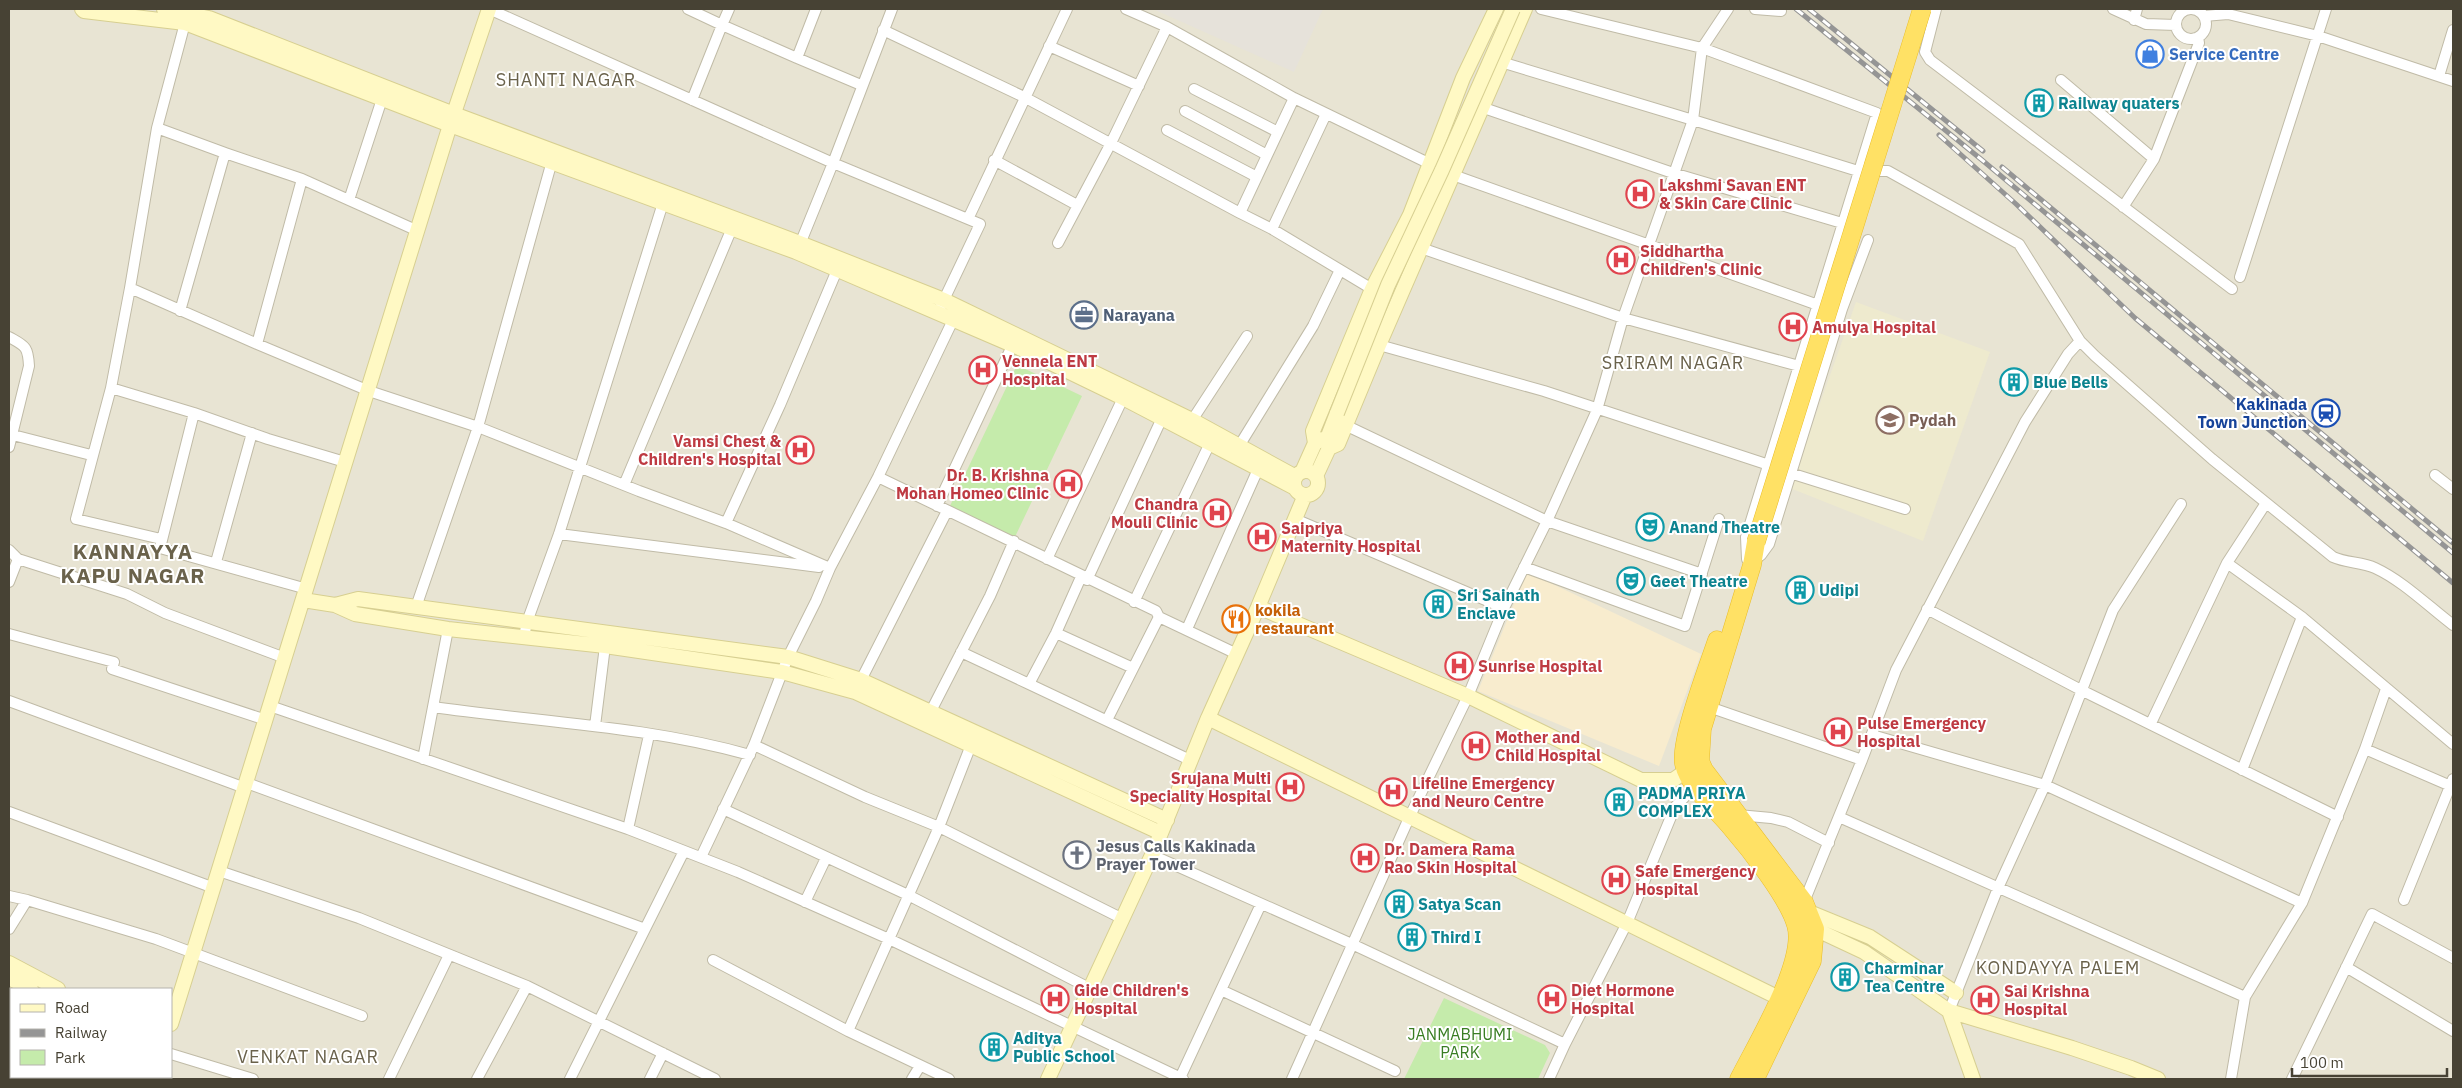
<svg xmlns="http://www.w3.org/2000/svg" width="2462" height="1088" viewBox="0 0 2462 1088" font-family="'IBM Plex Sans',sans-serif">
<rect width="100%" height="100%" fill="#f4f1e5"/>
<path fill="#e8e4d3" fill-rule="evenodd" d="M 9,9 L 2453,9 L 2453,1079 L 9,1079 ZM 11,989 L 171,989 L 171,1077 L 11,1077 Z"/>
<path fill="#f8ecce" d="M 1527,572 L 1701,654 L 1659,766 L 1478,691 Z"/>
<path fill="#e6e2da" d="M 1153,9 L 1323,9 L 1294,72 Z"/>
<path fill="#eeeace" d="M 1856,302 L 1990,352 L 1923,541 L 1790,488 Z"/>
<path fill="#c5ebab" d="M 1017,365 L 1082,396 L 1014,539 L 949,508 Z
M 1444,998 L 1545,1045 L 1550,1053 L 1538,1079 L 1404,1079 Z"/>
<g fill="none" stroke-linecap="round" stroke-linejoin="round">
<g stroke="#c0bba7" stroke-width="12">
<path id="street" d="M 489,9 L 833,163 L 798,249
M 688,9 L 722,25 L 692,100
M 729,9 L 722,25 L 797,58
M 816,9 L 797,58 L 861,85
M 892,9 L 833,163 L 980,224 L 941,306
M 1126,9 L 1167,27 L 1294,98
M 1541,9 L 1702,48 L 1877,113 L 1746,537 L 1747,559
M 1755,9 L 1781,11
M 1936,9 L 1925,52 L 1930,60 L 2232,289
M 2113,9 L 2146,24 L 2176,25
M2176 24a15 15 0 1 1 30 0a15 15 0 1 1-30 0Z
M 2204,16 L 2228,14 L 2318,36 L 2453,81
M 2134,20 L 2137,9
M 883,30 L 1024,97 L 1240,213
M 1049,46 L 1139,86
M 1501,62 L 1693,120 L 1702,48 L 1728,9
M 2439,76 L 2453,30
M 2061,80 L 2154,159
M 1194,89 L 1278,132
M 1481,107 L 1673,173 L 1842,223
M 1185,111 L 1267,155
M 157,128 L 185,23
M 1167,130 L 1257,177
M 994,160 L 1077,205
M 349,200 L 382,99
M 2123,207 L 2154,159 L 2199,43 L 2198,37
M 968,219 L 1067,9
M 1272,229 L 1326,114
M 418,231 L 302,179 L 257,344 L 369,391 L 478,427 L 639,491 L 726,523
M 1058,243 L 1111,143 L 1167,27
M 1421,248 L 1623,318 L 1799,366
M 2240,277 L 2326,9
M 130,288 L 157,128 L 225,153
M 1372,289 L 1272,229 L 1240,213 L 1294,98 L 1453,175 L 1818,305
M 180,311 L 225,153 L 302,179
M 9,337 C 25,346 28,346 29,366 L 9,447
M 1379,345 L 1544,391 L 1769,465
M 111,388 L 130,288 L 257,344
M 1189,425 L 1247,336
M 9,434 L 91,455
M 1236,451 L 1313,326 L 1340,270
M 1790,473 L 1905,509
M 2435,475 L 2453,489
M 878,477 L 1156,611 L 1159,617 L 1237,654
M 624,485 L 732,228
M 937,506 L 1012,346
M 1295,519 L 1504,608
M 559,534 L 819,567
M 161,539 L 76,519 L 111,388 L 194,413
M 9,550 L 18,559
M 1047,559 L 1123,398
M 1753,561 L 1761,555 L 1769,544 L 1842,309 L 1868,240
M 216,562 L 252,433
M 2227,563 L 2302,617 L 2453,744
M 1524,567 L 1685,626 L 1719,519
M 830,568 L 726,523 L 780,405 L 837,270
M 1702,574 L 1547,521 L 1597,410 L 1623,318 L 1693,120 L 1858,171 L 1888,171 L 2019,244 L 2080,341 L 2095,356 L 2212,459 L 2333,557 C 2346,563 2362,562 2375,568 C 2403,581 2428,606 2453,625
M 1081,577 L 1056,633 L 1029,684 L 1190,760
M 1087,580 L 1162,418
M 9,582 L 18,559 L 127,594 L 165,613 L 285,658
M 307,589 L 160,548 L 194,413 L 268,439 L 345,462
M 1134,602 L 1210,443
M 416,607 L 478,427 L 552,161
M 1927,609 L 2081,690 L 2338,817
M 448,629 L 433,707 C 539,722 647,726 750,755
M 1187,629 L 1259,467
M 1056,633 L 1133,668
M 9,634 L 114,662 L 112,669 L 266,720
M 524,637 L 527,622 L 559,534 L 663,203
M 961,652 L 1029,684
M 861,680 L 947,511
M 9,701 L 245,788
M 270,706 L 628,829
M 1709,707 L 1862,760
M 931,711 L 990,596 L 1014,541
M 1107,720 L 1159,617
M 2151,723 L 2227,563 L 2266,503
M 595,726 L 605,646
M 649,735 L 628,829 L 738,872 L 889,939 L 1183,1079
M 1872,735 L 2045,785 L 2302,903
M 754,745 L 865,797 L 939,827 L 1123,919
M 2365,749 L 2453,787
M 423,759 L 433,707
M 2242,770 L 2302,617
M 247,783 L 645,929
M 723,809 L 908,895 L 1091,989
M 9,812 L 214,888
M 1738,815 L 1771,818 L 1788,822 L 1829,843
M 1839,817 L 2245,997
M 1152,855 L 1354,945 L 1565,1044
M 701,857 L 754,745 L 788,657 L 816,601 L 830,568 L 878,477 L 953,320
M 219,871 L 359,918 L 527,986 L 715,1079
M 9,896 L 27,900
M 2404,900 L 2453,779
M 805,902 L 826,858
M 1804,902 L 1862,760 L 1896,670 L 2025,422 L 2068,354 L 2080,341
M 9,929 L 27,900 L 156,939 L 362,1016
M 713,960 L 848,1031 L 939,827 L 971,745
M 2346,967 L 2453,1031
M 1221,990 L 1395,1071
M 1949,1011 L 1998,888 L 2045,785 L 2113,610 L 2181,504
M 848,1031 L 949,1079
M 171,1054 L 253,1079
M 9,1068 L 11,1069
M 33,1077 L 39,1079
M 1180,1078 L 1261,904
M 389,1079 L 449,955
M 477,1079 L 527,986
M 570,1079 L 684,851
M 650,1079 L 663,1053
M 912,1079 L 920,1066
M 1292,1079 L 1409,818 L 1468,696 L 1504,608 L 1547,521 L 1345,425
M 1549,1079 L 1565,1044 L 1627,923 L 1675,807 L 1695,786
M 2231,1079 L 2245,997 L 2302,903 L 2365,749 L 2386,689
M 2292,1079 L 2372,914 L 2453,958"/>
</g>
<g stroke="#d7cf91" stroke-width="16">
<path id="secondary" d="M 82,9 L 84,11 L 185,23 L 450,125 L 796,252 L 1024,350 L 1123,398 L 1295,488
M 164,9 L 209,18 L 454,114 L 800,243 L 944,300 L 1192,420 L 1296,477
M 1315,443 L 1313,431 L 1372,289 L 1410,215 L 1463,78 L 1496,9
M 1329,448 L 1338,444 L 1379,345 L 1525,9
M1294 483a12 12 0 1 1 24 0a12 12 0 1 1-24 0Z
M 1302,472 L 1315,443 L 1323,439
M 1316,476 L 1329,448 L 1328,436 L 1337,413
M 303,600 L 335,605 L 355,614 L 448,629 L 605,646 L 782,672 L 855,692 L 1161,833
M 335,605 L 358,599 L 788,657 L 861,680 L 1167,820
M 1258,607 L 1468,696 L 1641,780 L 1673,780 L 1693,766
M 1208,718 L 1779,998
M 1809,912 L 1870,937 L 1956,993
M 1807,928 L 1815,929 L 1864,952 L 1949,1011 L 2072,1048 L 2131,1068 L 2158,1079
M 9,963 L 58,989
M 9,978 L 31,989
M 1949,1011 L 1973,1079
M 171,1024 L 450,125 L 489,9
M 149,1079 L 150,1077
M 1048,1079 L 1152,855 L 1208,718 L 1258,607 L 1305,495"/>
</g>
<g stroke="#e9bd2a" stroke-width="19">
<path id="highway" d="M 1717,640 C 1709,664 1679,742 1684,764 C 1689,787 1714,807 1729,825 C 1748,847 1788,897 1796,925 C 1807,961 1756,1045 1739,1079
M 1755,1079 L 1812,961 L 1815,929 L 1804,902 L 1704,770 L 1700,761 L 1702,729 L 1752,565 L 1756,542"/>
</g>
<use href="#street" stroke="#fff" stroke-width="10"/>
<use href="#secondary" stroke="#fff9c4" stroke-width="14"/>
<use href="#highway" stroke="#ffe165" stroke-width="18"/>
<g stroke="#959595" stroke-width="5">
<path id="rail" d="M 1796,9 L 1982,160 L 2453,553
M 1809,9 L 1983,151
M 1939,135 L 2016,204 L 2135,318 L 2453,583
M 2002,167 L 2453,543"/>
</g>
<use href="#rail" stroke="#fff" stroke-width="3" stroke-dasharray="9" stroke-linecap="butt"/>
<g stroke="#d7cf91" stroke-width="16" stroke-linecap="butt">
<path id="secondary-bridge" d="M 1337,413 L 1388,285 L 1442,170 L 1513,9"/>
</g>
<g stroke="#e9bd2a" stroke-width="19" stroke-linecap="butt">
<path id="highway-bridge" d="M 1756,542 L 1922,9"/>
</g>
<use href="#secondary-bridge" stroke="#fff9c4" stroke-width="14"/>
<use href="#highway-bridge" stroke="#ffe165" stroke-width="18"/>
</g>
<defs>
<g id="shop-ring" transform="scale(1.4375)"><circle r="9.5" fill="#fff" stroke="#3f7fe0" stroke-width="1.5"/><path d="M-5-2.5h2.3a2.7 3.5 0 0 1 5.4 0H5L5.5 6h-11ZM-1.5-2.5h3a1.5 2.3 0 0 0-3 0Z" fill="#3f7fe0"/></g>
<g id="building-ring" transform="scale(1.4375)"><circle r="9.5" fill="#fff" stroke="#0f9aa8" stroke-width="1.5"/><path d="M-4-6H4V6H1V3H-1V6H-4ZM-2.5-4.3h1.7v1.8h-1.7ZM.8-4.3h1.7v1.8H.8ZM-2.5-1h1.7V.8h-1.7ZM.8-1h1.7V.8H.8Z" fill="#0f9aa8"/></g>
<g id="hospital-ring" transform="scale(1.4375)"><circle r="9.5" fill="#fff" stroke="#e0444e" stroke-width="1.5"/><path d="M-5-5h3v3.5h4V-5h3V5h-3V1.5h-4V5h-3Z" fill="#e0444e"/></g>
<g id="office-ring" transform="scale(1.4375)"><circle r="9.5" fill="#fff" stroke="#5c6f8a" stroke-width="1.5"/><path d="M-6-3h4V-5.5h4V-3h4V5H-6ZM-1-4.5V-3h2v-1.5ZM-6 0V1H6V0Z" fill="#5c6f8a"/></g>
<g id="station-ring" transform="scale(1.4375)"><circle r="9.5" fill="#fff" stroke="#1a4fb4" stroke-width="1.5"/><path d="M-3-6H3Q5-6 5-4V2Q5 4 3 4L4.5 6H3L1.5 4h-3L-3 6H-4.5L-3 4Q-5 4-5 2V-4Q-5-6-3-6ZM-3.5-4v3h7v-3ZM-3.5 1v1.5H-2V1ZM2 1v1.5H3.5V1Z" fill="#1a4fb4"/></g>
<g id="university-ring" transform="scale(1.4375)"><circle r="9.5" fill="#fff" stroke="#8d6e63" stroke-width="1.5"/><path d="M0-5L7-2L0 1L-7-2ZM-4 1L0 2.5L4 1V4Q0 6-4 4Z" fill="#8d6e63"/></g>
<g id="theatre-ring" transform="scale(1.4375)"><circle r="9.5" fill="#fff" stroke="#0f9aa8" stroke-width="1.5"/><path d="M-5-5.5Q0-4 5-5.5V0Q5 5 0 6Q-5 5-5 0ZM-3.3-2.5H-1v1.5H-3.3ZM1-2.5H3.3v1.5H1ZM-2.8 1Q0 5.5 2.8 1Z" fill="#0f9aa8"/></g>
<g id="restaurant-ring" transform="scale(1.4375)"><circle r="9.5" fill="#fff" stroke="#e8710a" stroke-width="1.5"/><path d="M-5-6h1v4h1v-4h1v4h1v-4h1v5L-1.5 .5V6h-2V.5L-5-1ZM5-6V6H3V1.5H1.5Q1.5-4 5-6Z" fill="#e8710a"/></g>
<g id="church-ring" transform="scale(1.4375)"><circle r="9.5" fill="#fff" stroke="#6b7280" stroke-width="1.5"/><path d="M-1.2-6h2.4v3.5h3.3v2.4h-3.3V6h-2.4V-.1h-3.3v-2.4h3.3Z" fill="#6b7280"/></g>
</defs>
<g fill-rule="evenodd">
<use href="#shop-ring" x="2150" y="54"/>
<use href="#building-ring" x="2039" y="103"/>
<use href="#hospital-ring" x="1640" y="194"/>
<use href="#hospital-ring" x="1621" y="260"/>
<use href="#office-ring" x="1084" y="315"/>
<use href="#hospital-ring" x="1793" y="327"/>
<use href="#hospital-ring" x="983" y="370"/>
<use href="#building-ring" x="2014" y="382"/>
<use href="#station-ring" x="2326" y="413"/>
<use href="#university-ring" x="1890" y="420"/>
<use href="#hospital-ring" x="800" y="450"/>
<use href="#hospital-ring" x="1068" y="484"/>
<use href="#hospital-ring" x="1217" y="513"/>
<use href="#theatre-ring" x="1650" y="527"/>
<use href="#hospital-ring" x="1262" y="537"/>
<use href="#theatre-ring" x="1631" y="581"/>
<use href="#building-ring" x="1800" y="590"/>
<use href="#building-ring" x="1438" y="604"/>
<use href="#restaurant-ring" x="1236" y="619"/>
<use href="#hospital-ring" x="1459" y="666"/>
<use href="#hospital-ring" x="1838" y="732"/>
<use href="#hospital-ring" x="1476" y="746"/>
<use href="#hospital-ring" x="1290" y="787"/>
<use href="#hospital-ring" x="1393" y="792"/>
<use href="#building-ring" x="1619" y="802"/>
<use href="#church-ring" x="1077" y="855"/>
<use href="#hospital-ring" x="1365" y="858"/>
<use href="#hospital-ring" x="1616" y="880"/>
<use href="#building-ring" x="1399" y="904"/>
<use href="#building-ring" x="1412" y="937"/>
<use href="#building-ring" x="1845" y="977"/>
<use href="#hospital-ring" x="1055" y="999"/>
<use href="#hospital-ring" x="1552" y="999"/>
<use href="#hospital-ring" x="1985" y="1000"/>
<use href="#building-ring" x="994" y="1047"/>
</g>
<g text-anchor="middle" stroke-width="4" stroke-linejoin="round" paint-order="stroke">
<g font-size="16" font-weight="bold" fill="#366cbe" stroke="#fff" text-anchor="start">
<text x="2169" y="60">Service Centre</text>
</g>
<g font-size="16" font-weight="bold" fill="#0d838f" stroke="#fff" text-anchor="start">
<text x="2058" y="109">Railway quaters</text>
<text x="2033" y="388">Blue Bells</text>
<text x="1669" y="533">Anand Theatre</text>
<text x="1650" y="587">Geet Theatre</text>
<text x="1819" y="596">Udipi</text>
<text x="1457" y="601">Sri Sainath<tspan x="1457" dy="18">Enclave</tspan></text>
<text x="1638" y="799">PADMA PRIYA<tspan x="1638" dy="18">COMPLEX</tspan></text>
<text x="1418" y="910">Satya Scan</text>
<text x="1431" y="943">Third I</text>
<text x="1864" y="974">Charminar<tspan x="1864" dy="18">Tea Centre</tspan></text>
<text x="1013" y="1044">Aditya<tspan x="1013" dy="18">Public School</tspan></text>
</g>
<g font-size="16" font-weight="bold" fill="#be3a42" stroke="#fff" text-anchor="start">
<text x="1659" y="191">Lakshmi Savan ENT<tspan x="1659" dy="18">&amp; Skin Care Clinic</tspan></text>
<text x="1640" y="257">Siddhartha<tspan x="1640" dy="18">Children's Clinic</tspan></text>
<text x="1812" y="333">Amulya Hospital</text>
<text x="1002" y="367">Vennela ENT<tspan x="1002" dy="18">Hospital</tspan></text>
<text x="781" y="447" text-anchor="end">Vamsi Chest &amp;<tspan x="781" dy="18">Children's Hospital</tspan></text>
<text x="1049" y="481" text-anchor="end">Dr. B. Krishna<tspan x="1049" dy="18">Mohan Homeo Clinic</tspan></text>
<text x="1198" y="510" text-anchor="end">Chandra<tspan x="1198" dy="18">Mouli Clinic</tspan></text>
<text x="1281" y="534">Saipriya<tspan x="1281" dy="18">Maternity Hospital</tspan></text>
<text x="1478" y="672">Sunrise Hospital</text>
<text x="1857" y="729">Pulse Emergency<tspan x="1857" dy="18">Hospital</tspan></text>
<text x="1495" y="743">Mother and<tspan x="1495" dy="18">Child Hospital</tspan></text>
<text x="1271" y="784" text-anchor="end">Srujana Multi<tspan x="1271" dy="18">Speciality Hospital</tspan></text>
<text x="1412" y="789">Lifeline Emergency<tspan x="1412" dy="18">and Neuro Centre</tspan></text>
<text x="1384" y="855">Dr. Damera Rama<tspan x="1384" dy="18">Rao Skin Hospital</tspan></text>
<text x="1635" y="877">Safe Emergency<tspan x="1635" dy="18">Hospital</tspan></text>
<text x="1074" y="996">Gide Children's<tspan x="1074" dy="18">Hospital</tspan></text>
<text x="1571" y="996">Diet Hormone<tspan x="1571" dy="18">Hospital</tspan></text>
<text x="2004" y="997">Sai Krishna<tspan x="2004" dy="18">Hospital</tspan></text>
</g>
<g font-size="16" font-weight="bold" fill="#4e5e75" stroke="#fff" text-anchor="start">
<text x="1103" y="321">Narayana</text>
</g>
<g font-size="16" font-weight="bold" fill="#164399" stroke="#fff" text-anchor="end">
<text x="2307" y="410">Kakinada<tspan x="2307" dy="18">Town Junction</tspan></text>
</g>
<g font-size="16" font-weight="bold" fill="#785e54" stroke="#fff" text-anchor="start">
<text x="1909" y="426">Pydah</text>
</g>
<g font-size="16" font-weight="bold" fill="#c56008" stroke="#fff" text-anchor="start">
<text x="1255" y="616">kokila<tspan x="1255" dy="18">restaurant</tspan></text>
</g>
<g font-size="16" font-weight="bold" fill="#5b616d" stroke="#fff" text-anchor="start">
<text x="1096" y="852">Jesus Calls Kakinada<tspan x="1096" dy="18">Prayer Tower</tspan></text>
</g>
<g font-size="16" fill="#397d23" stroke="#fff">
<text x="1460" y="1040">JANMABHUMI<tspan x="1460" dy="18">PARK</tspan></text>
</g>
<g font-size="18" letter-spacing="1" fill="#6a624b" stroke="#fff">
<text x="566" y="86">SHANTI NAGAR</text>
<text x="1673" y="369">SRIRAM NAGAR</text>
<text x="2058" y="974">KONDAYYA PALEM</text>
<text x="308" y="1063">VENKAT NAGAR</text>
</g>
<g font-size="21" font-weight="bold" letter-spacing="1" fill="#6a624b" stroke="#fff">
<text x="133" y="559">KANNAYYA<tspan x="133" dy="24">KAPU NAGAR</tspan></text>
</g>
</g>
<rect width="2462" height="1088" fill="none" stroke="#474234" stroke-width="20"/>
<rect x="10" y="988" width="162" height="90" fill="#ffffff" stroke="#b5b3ae"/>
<rect x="20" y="1004" width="25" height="8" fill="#fff9c4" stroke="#b5b3ae"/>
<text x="55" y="1013" font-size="15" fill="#474234">Road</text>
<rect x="20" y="1029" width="25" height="8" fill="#959595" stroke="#b5b3ae"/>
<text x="55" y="1038" font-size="15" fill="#474234">Railway</text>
<rect x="20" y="1050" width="25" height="15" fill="#c5ebab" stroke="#b5b3ae"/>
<text x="55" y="1063" font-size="15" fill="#474234">Park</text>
<path d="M2292 1068v8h155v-8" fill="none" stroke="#474234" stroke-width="2.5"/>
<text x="2300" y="1068" font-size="15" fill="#474234" stroke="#ffffff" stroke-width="4" paint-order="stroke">100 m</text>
</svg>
